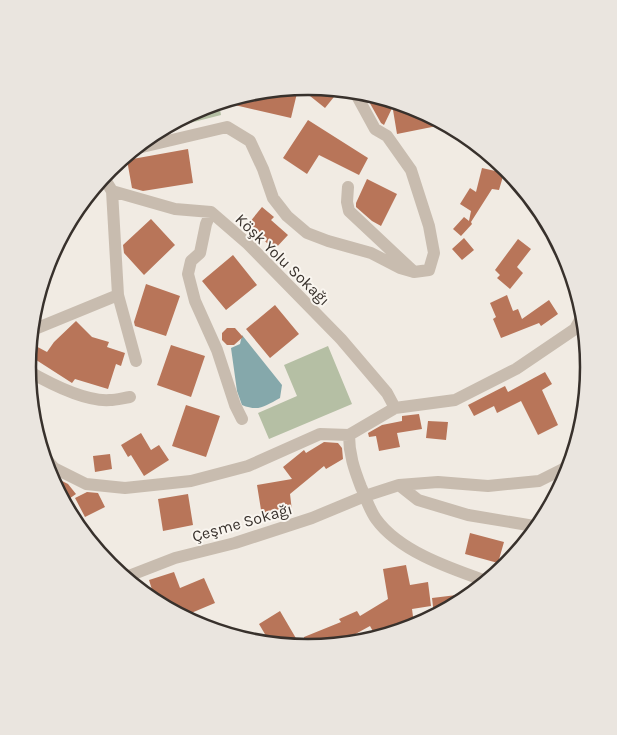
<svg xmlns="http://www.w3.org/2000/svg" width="617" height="735" viewBox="0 0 617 735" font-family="Karla,sans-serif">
<rect width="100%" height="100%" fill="#f1ebe3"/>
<path fill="#b5bfa4" d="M 219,104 L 221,115 L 178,126 L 177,124 L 201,108 Z
M 328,346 L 352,404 L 269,439 L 258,413 L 297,396 L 284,365 Z"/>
<path fill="#85a8ab" d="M 242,335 L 282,385 L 280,398 C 265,406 259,412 242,405 L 237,391 L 231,348 L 240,344 Z"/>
<path fill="#b87559" d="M 309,86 L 338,92 L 325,108 L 300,88 Z
M 298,89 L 291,118 L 226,103 L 271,94 Z
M 367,98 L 394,104 L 384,125 L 381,123 Z
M 410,107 L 416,108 L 442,125 L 397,134 L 393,110 Z
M 308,120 L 368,158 L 359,175 L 319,155 L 307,174 L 283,158 Z
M 188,149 L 193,183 L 143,191 L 132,188 L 127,160 Z
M 482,168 L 504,173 L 499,190 L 492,189 L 471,222 L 472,224 L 461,236 L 453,229 L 464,217 L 469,221 L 471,211 L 460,204 L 470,188 L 476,192 Z
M 367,179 L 397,194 L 381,226 L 372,221 L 356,207 L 356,203 Z
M 262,207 L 274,217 L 271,220 L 288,235 L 274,250 L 261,237 L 263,235 L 249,223 Z
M 151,219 L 175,245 L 144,275 L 124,253 L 123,245 Z
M 464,238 L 474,250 L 462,260 L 452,249 Z
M 518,239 L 531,249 L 517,267 L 523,273 L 510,289 L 497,278 L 500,275 L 495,270 Z
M 233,255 L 257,285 L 226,310 L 202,281 Z
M 146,284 L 180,296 L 166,336 L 135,326 L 134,322 Z
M 507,295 L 513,311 L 518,309 L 522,319 L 549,300 L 558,314 L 541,326 L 539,323 L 501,338 L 493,319 L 496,317 L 490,303 Z
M 275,305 L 299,334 L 270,358 L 246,329 Z
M 76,321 L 92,337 L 109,342 L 107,347 L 125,353 L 121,366 L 116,364 L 108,389 L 75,379 L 72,383 L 30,356 L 32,344 L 47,352 L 54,342 Z
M 227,328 L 235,328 L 243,337 L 234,345 L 227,345 L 222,340 L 222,333 Z
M 171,345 L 205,356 L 191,397 L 157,385 Z
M 545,372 L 552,384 L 542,390 L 558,425 L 538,435 L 521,401 L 497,413 L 494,406 L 474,416 L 468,405 L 505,386 L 508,392 Z
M 186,405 L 220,416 L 206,457 L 172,446 Z
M 419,414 L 422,429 L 397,433 L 400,447 L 379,451 L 376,436 L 369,437 L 368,433 L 382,425 L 402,421 L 402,416 Z
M 428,421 L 448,422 L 446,440 L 426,438 Z
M 141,433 L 151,450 L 159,445 L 169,460 L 144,476 L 131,455 L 128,457 L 121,445 Z
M 324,442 L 338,443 L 342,448 L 343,459 L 326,469 L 324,466 L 290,494 L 292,511 L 262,516 L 257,485 L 292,479 L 283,467 L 304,450 L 306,453 Z
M 110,454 L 112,469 L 95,472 L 93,456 Z
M 60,480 L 68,484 L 76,494 L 66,501 L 55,484 Z
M 87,492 L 98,493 L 105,507 L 85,517 L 75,498 Z
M 188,494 L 193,525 L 163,531 L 158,499 Z
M 470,533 L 504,542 L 498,563 L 465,554 Z
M 406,565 L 410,585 L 428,582 L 431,606 L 412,609 L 414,624 L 386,629 L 375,635 L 370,626 L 350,637 L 304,639 L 304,637 L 341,622 L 339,619 L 357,611 L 360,616 L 388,599 L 383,569 Z
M 174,572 L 180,588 L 204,578 L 215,603 L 184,616 L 154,596 L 149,580 Z
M 465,594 L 438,612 L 434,615 L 432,598 Z
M 280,611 L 297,640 L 286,640 L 281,643 L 269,641 L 259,624 Z"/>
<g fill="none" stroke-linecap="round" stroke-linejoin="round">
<path stroke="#c8bcaf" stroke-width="12" d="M 142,147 L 227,127 L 250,141 L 263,169 L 273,198 L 287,216 L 307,233 L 328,241 L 371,253 L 400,268 L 414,272
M 104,178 L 112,191 L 118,295 L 136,361
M 348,187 L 347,202 L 349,211 L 414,272 L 429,270 L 434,253 L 429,226 L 411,170 L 387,136 L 375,129 L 357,96
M 112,191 L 175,209 L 211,212 L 248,244 L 341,339 L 387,393 L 395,408
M 211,212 L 206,224 L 200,253 L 191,261 L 188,274 L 195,301 L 217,350 L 235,405 L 242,419
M 35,329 L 118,295
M 28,371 C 49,383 85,402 110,400 C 116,400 123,398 130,397
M 46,459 L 54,468 L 86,484 L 125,488 L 191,481 L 248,466 L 320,434 L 349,435
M 399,485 L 438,482 L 488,486 L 539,481 L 563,469 L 570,463
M 126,577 L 175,558 L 235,543 L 312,518 L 365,496 L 399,485 L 418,500 L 468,515 L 534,526
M 486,581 C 449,568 399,551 376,519 C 369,509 366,498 361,487 C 354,469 349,454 349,435 L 395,408 L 455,400 L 516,369 L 575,329 L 580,320"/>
</g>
<g text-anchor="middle" stroke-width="4" stroke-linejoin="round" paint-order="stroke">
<g font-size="16" fill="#38312c" stroke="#f9f5ef">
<text transform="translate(283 259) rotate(44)" y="6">Köşk Yolu Sokağı</text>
<text transform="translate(242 522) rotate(-16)" y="6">Çeşme Sokağı</text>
</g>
</g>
<path d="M0 0H617V735H0ZM36 367a272 272 0 1 1 544 0a272 272 0 1 1-544 0Z" fill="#eae5df" fill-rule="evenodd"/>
<path fill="none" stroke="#38312c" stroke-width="2.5" d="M36 367a272 272 0 1 1 544 0a272 272 0 1 1-544 0Z"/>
</svg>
